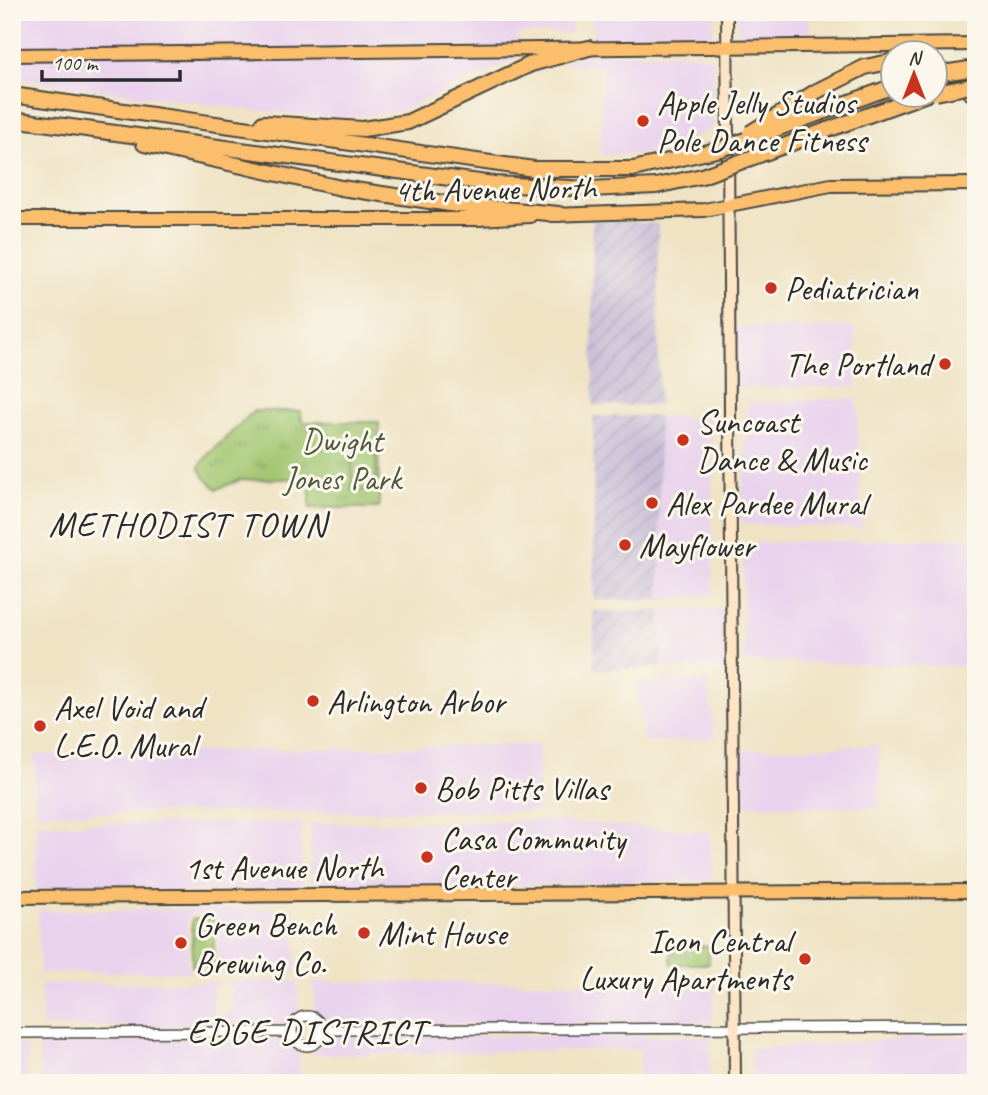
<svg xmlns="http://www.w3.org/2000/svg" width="988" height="1095" viewBox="0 0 988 1095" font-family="Caveat,sans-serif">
<defs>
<pattern id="industrial-furrows" width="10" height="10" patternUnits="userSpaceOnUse" patternTransform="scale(1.75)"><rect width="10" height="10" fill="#c9bfd7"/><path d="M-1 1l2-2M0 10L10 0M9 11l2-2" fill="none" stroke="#ada4b9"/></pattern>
<pattern id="grass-tufts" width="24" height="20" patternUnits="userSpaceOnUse" patternTransform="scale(1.75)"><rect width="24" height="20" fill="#a1c670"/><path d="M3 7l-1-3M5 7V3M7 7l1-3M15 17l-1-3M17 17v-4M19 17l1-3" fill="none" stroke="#83a15c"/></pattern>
</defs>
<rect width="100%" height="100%" fill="#fbf7ec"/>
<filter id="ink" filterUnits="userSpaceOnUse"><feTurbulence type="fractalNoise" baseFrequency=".0143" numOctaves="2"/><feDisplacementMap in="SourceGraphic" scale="14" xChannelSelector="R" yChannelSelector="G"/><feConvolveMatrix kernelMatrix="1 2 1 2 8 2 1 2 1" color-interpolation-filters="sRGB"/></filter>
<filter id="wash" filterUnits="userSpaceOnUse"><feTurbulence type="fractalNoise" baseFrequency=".00686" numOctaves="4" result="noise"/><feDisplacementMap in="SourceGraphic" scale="28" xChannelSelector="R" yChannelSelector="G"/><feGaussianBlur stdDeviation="1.57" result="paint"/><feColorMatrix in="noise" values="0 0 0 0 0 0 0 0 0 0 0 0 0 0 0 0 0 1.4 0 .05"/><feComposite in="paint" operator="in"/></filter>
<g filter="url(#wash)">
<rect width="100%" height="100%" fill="#efe3c4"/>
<path fill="#e9d2ed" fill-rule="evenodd" d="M 12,12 L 572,12 L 572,33 L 517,33 L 517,59 L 397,112 L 340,118 L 251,110 L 12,78 Z
M 592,12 L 713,12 L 713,37 L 670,42 L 593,43 Z
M 737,12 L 810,12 L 810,41 L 738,37 Z
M 675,53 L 713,57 L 714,127 L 663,153 L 601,155 L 602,67 L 555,62 L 589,54 Z
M 855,327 L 857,387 L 736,388 L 735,328 Z
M 857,398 L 862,528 L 741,524 L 748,403 Z
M 659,416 L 712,420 L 713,594 L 660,600 Z
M 973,538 L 975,667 L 744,661 L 743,543 Z
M 727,610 L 727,668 L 661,668 L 661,611 Z
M 661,679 L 708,682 L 715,739 L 644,742 L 636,683 L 661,686 Z
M 539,744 L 539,811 L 35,813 L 35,755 Z
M 879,745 L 880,808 L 744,805 L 741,750 Z
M 549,821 L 709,832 L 713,880 L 311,890 L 311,823 Z
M 301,823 L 302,890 L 36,891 L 36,824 Z
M 294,909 L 296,971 L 40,973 L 38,910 ZM 192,914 L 213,914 L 218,919 L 218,966 L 214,971 L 192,971 L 188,966 L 188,919 Z
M 298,981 L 298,1012 L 286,1026 L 42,1027 L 41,984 ZM 217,983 L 227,983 L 231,988 L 231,1011 L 227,1015 L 217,1015 L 213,1011 L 213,988 Z
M 314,982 L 715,983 L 712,1022 L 326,1025 L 315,1012 Z
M 975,1035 L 976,1083 L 751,1083 L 752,1049 Z
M 326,1036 L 710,1036 L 710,1083 L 640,1083 L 640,1049 L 312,1055 Z
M 288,1039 L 299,1053 L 300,1083 L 40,1083 L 39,1046 L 46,1040 Z
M 12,1046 L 27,1046 L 27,1083 L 12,1083 Z"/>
<path fill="url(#industrial-furrows)" d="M 592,219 L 658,224 L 659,405 L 593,405 Z
M 593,416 L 659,416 L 660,600 L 594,600 Z
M 594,611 L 661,611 L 661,668 L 594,669 Z"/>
<path fill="url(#grass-tufts)" stroke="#66784e" stroke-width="2" d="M 254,411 L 301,411 L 302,422 L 379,422 L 379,508 L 310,508 L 310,478 L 240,480 L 217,489 L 205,478 L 199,467 L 208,455 Z
M 192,919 L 214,919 L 214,966 L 192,966 Z
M 677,946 L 709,946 L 709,964 L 671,964 L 671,953 Z"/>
<path fill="#a1c670" stroke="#66784e" stroke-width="2" d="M 352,446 L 376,446 L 376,490 L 352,490 Z"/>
</g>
<g filter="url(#ink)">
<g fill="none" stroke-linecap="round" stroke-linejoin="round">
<g stroke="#484742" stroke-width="12">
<path id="tertiary" d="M292 1031a15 15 0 1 1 30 0a15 15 0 1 1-30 0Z
M 322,1030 L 976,1027
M 12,1033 L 292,1032"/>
</g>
<g stroke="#484742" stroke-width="14">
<path id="secondary" d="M 727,12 L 735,1083"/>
</g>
<g stroke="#484742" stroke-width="16">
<path id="primary" d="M 12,55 L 976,44
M 551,215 L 704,210 L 831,185 L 976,184
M 12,219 L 479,219 L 530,216
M 12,897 L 976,891"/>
</g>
<g stroke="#484742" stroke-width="18">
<path id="motorway" d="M 937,71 L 963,85 L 976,97
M 817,91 L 865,67 L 894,61
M 12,95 L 534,169 L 633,169 L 721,149
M 12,119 L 494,184 L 589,189 L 656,186
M 263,123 L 363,129 L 408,122 L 531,64 L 589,48
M 827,130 L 927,94
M 144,144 L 341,188 L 457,205 L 559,214"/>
</g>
<use href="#tertiary" stroke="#fff" stroke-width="9"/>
<use href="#secondary" stroke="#fde5c5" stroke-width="10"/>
<use href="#primary" stroke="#fabe6d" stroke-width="12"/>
<use href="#motorway" stroke="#fabe6d" stroke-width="14"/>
<g stroke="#484742" stroke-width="18" stroke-linecap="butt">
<path id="motorway-bridge" d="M 936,74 L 976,68
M 936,93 L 976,85
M 750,133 L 817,91
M 721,149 L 894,86
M 656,186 L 702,176 L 827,130"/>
</g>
<use href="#motorway-bridge" stroke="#fabe6d" stroke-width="14"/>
</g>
</g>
<g fill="#c8321e" stroke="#fbf7ec" stroke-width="2.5">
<circle cx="643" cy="121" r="7"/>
<circle cx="771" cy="288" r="7"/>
<circle cx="945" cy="364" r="7"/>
<circle cx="683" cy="440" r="7"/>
<circle cx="652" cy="503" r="7"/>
<circle cx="625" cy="545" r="7"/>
<circle cx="313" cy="701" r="7"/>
<circle cx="40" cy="726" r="7"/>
<circle cx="421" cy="788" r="7"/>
<circle cx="427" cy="857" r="7"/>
<circle cx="364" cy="933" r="7"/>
<circle cx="181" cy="943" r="7"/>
<circle cx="805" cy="959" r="7"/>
</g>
<g text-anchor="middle" stroke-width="6" stroke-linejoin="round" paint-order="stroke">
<g font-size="33" fill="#2b2b2b" stroke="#fbf7ec" text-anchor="start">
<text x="657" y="114">Apple Jelly Studios<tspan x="657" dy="38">Pole Dance Fitness</tspan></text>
<text x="785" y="300">Pediatrician</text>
<text x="931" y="376" text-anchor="end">The Portland</text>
<text x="697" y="433">Suncoast<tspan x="697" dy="38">Dance &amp; Music</tspan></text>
<text x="666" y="515">Alex Pardee Mural</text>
<text x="639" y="557">Mayflower</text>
<text x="327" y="713">Arlington Arbor</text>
<text x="54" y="719">Axel Void and<tspan x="54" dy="38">L.E.O. Mural</tspan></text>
<text x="435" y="800">Bob Pitts Villas</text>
<text x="441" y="850">Casa Community<tspan x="441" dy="38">Center</tspan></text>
<text x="195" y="936">Green Bench<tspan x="195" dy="38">Brewing Co.</tspan></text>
<text x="378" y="945">Mint House</text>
<text x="791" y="952" text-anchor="end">Icon Central<tspan x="791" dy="38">Luxury Apartments</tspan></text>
</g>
<g font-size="33" fill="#2b2b2b" stroke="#fbf7ec">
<text transform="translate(495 188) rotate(-1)" y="12">4th Avenue North</text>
<text x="284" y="879">1st Avenue North</text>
</g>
<g font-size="33" fill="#4e5a40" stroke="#fbf7ec">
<text x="342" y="452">Dwight<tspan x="342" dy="38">Jones Park</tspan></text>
</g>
<g font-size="35" letter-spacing="2" fill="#2b2b2b" stroke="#fbf7ec">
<text x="188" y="536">METHODIST TOWN</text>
<text x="307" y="1043">EDGE DISTRICT</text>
</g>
</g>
<rect width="988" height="1095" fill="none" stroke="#fbf7ec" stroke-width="42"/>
<g transform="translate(914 74)"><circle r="33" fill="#fbf7ec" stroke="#a8a59f" stroke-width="2"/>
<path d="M0-5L12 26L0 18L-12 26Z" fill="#c8321e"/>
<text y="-10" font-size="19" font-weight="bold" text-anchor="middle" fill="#2b2b2b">N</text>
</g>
<path d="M42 70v10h138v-10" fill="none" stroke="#2b2b2b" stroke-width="3.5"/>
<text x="52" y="70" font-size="21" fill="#2b2b2b" stroke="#fbf7ec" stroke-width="5" paint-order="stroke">100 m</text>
</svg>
